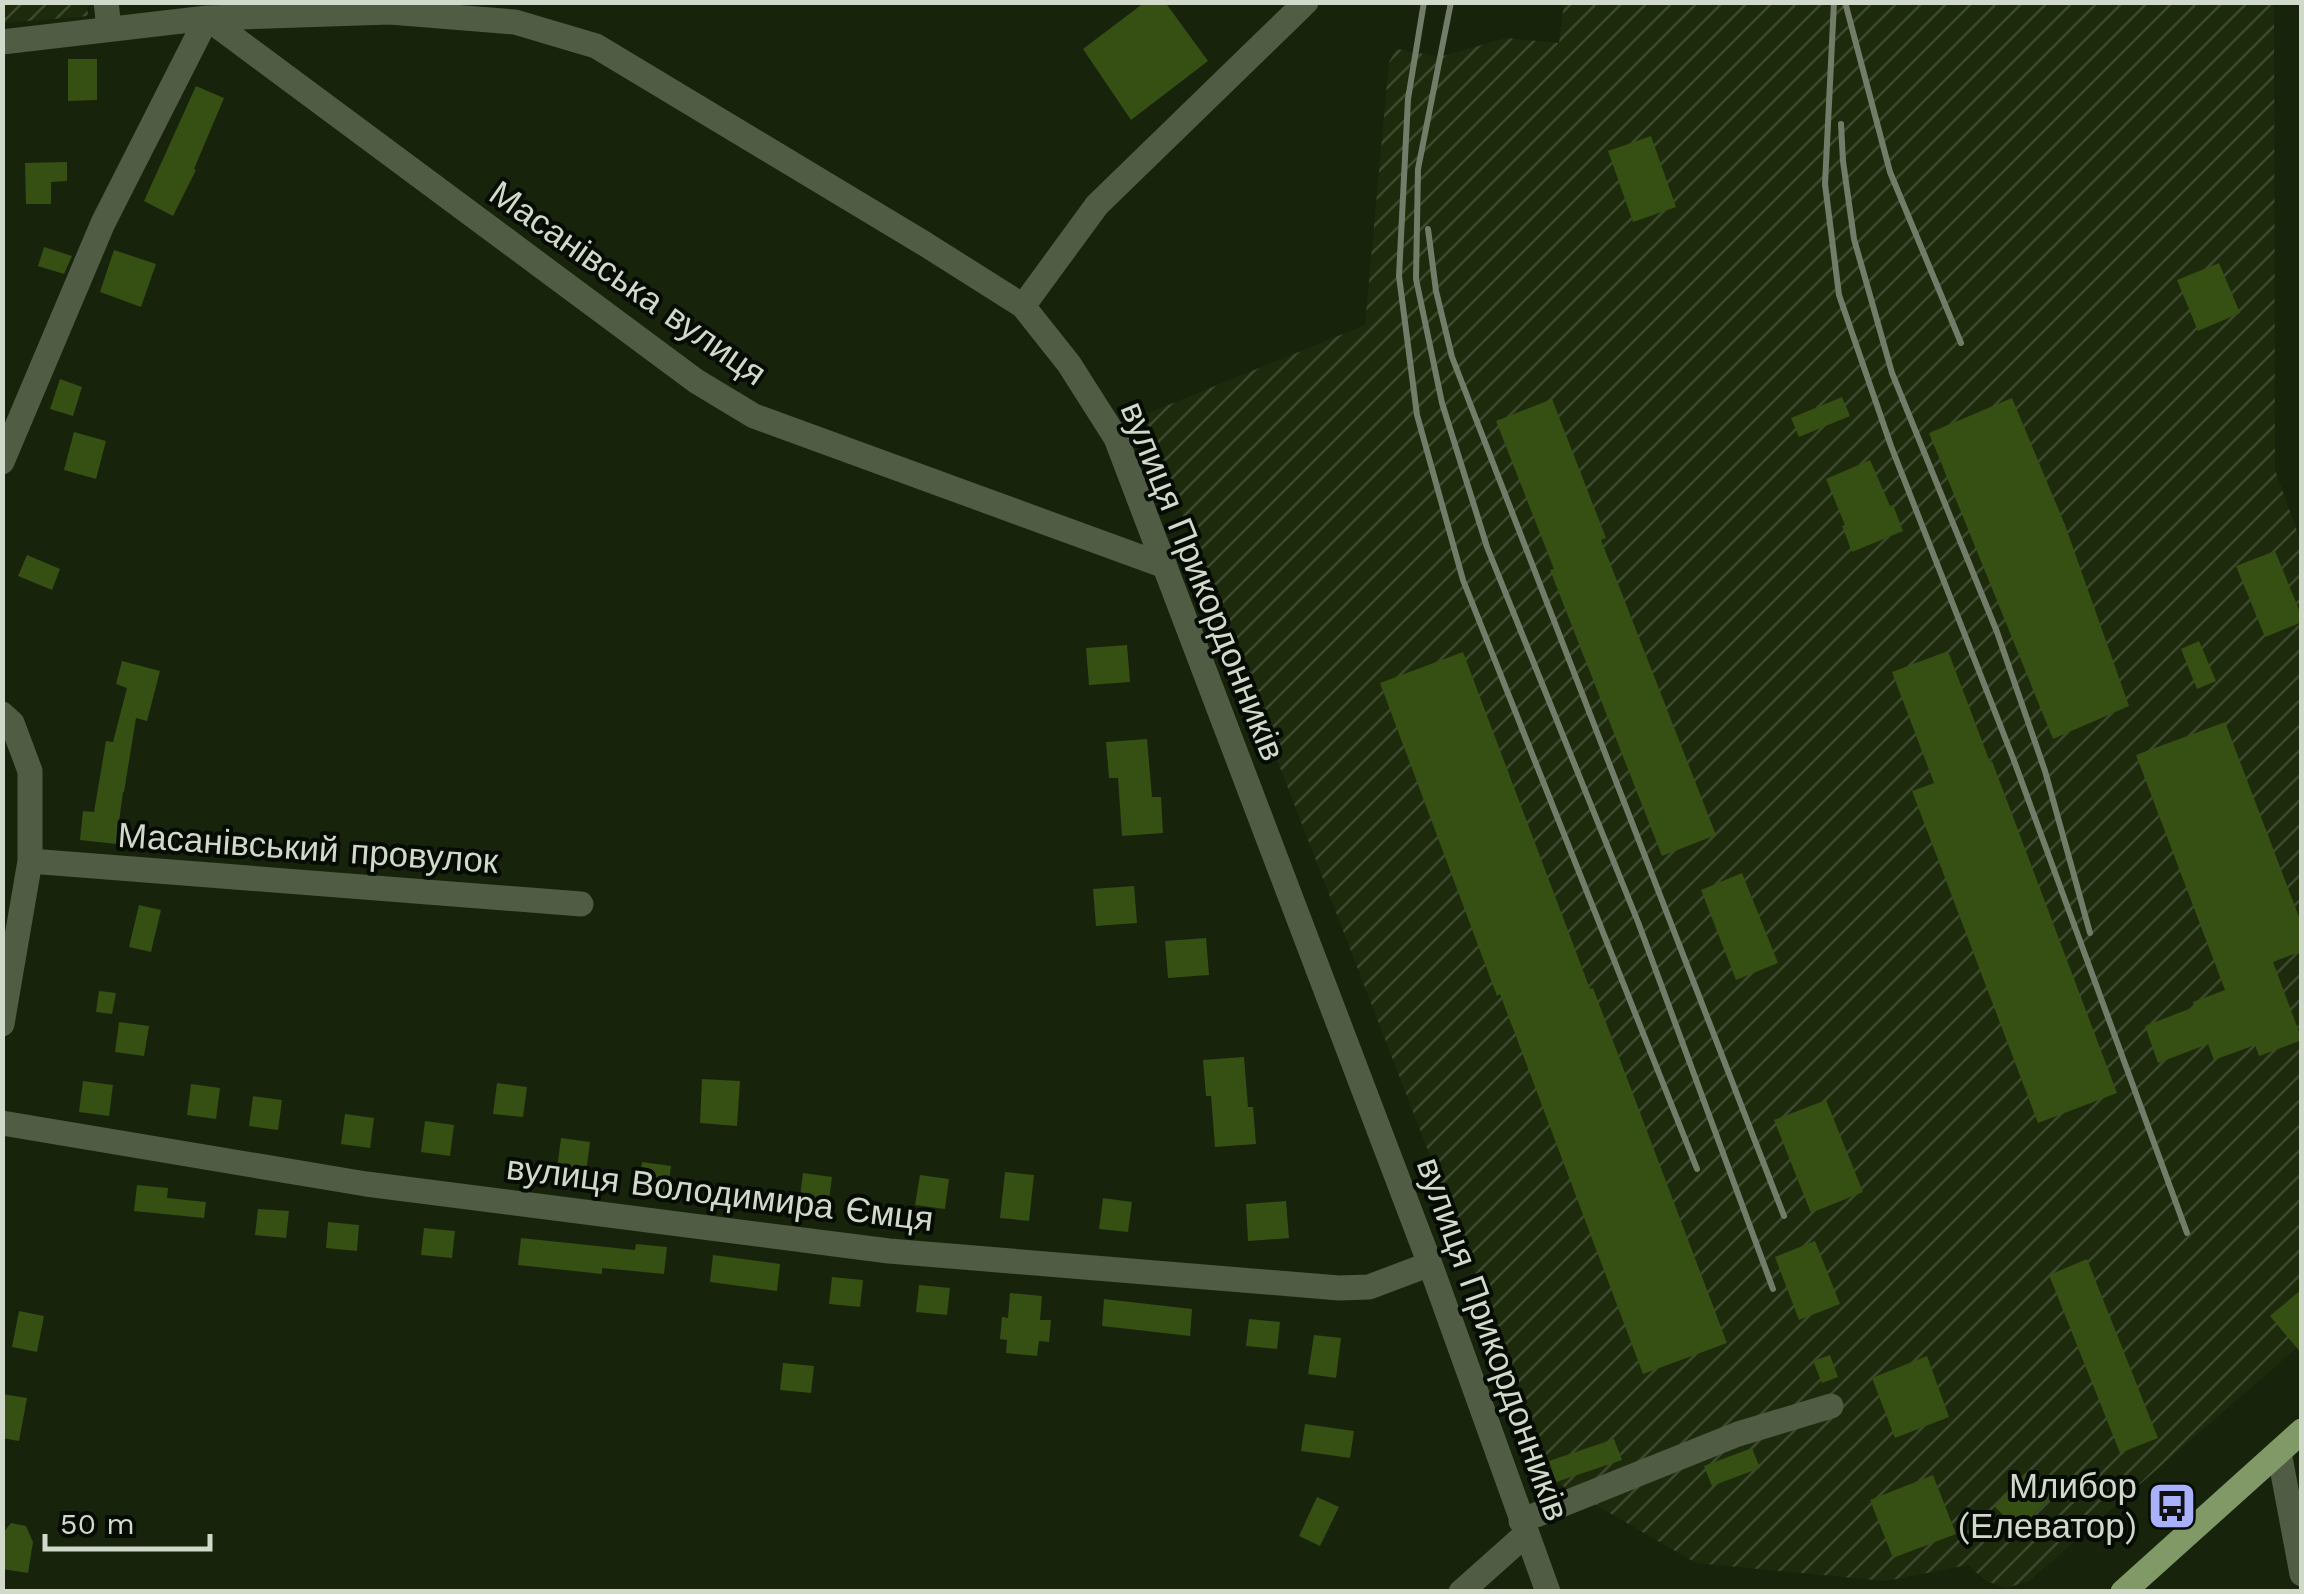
<svg xmlns="http://www.w3.org/2000/svg" width="2304" height="1594" viewBox="0 0 2304 1594" font-family="'Work Sans',sans-serif">
<defs>
<pattern id="industrial-furrows" width="10" height="10" patternUnits="userSpaceOnUse" patternTransform="scale(2.5)"><rect width="10" height="10" fill="#1d2b0c"/><path d="M-1 1l2-2M0 10L10 0M9 11l2-2" fill="none" stroke="#3d492e"/></pattern>
</defs>
<rect width="100%" height="100%" fill="#18230c"/>
<path fill="url(#industrial-furrows)" d="M 3,2 L 87,3 L 88,16 L 3,23 Z
M 1564,3 L 2274,3 L 2275,470 L 2302,545 L 2301,1344 L 2029,1581 L 2006,1588 L 1986,1581 L 1968,1565 L 1886,1581 L 1696,1563 L 1556,1482 L 1144,415 L 1365,325 L 1389,62 L 1397,49 L 1440,57 L 1506,38 L 1559,43 Z"/>
<path fill="#364f13" d="M 1145,2 L 1165,2 L 1208,61 L 1131,120 L 1083,49 Z
M 68,59 L 97,59 L 97,100 L 68,101 Z
M 196,86 L 224,98 L 194,169 L 196,170 L 173,216 L 144,201 Z
M 1651,136 L 1676,207 L 1633,222 L 1608,151 Z
M 67,162 L 67,181 L 51,182 L 51,204 L 26,204 L 25,163 Z
M 44,247 L 72,256 L 64,274 L 38,266 Z
M 114,250 L 156,264 L 141,307 L 100,292 Z
M 2219,263 L 2240,313 L 2198,331 L 2177,280 Z
M 60,379 L 82,387 L 73,416 L 50,409 Z
M 1842,397 L 1850,416 L 1799,437 L 1791,418 Z
M 2012,398 L 2065,525 L 2129,706 L 2053,739 L 1929,433 Z
M 1552,399 L 1606,538 L 1601,540 L 1716,835 L 1662,856 L 1550,570 L 1554,569 L 1496,421 Z
M 74,432 L 106,441 L 96,479 L 64,470 Z
M 1870,460 L 1890,506 L 1893,505 L 1903,531 L 1852,552 L 1842,526 L 1845,525 L 1826,479 Z
M 2275,551 L 2302,617 L 2302,622 L 2265,637 L 2236,566 Z
M 27,555 L 60,569 L 52,590 L 18,576 Z
M 2199,641 L 2216,681 L 2197,689 L 2181,649 Z
M 1127,645 L 1130,682 L 1089,685 L 1086,648 Z
M 1948,651 L 1990,762 L 1992,761 L 2117,1093 L 2038,1123 L 1912,791 L 1934,783 L 1892,672 Z
M 1463,652 L 1590,989 L 1593,988 L 1727,1343 L 1643,1374 L 1500,994 L 1497,996 L 1380,683 Z
M 122,661 L 160,671 L 147,721 L 136,718 L 124,792 L 123,792 L 116,844 L 80,840 L 83,811 L 94,812 L 106,741 L 113,742 L 127,688 L 116,684 Z
M 2225,722 L 2302,925 L 2302,951 L 2273,962 L 2302,1040 L 2259,1056 L 2255,1045 L 2214,1060 L 2208,1044 L 2158,1063 L 2145,1026 L 2194,1007 L 2193,1002 L 2225,990 L 2136,755 Z
M 1147,739 L 1152,797 L 1161,797 L 1163,833 L 1122,836 L 1118,778 L 1109,778 L 1106,742 Z
M 1742,873 L 1778,963 L 1736,980 L 1701,890 Z
M 1134,886 L 1137,923 L 1096,926 L 1093,889 Z
M 139,905 L 161,910 L 151,952 L 129,947 Z
M 1206,938 L 1209,975 L 1168,978 L 1165,941 Z
M 99,991 L 116,993 L 112,1014 L 96,1012 Z
M 119,1022 L 149,1026 L 144,1056 L 115,1052 Z
M 1244,1057 L 1248,1107 L 1253,1107 L 1256,1144 L 1215,1147 L 1211,1096 L 1206,1096 L 1203,1060 Z
M 702,1079 L 740,1081 L 737,1126 L 700,1123 Z
M 83,1081 L 113,1085 L 109,1116 L 79,1112 Z
M 497,1083 L 527,1087 L 523,1117 L 493,1114 Z
M 191,1084 L 220,1088 L 216,1119 L 187,1115 Z
M 253,1096 L 282,1100 L 278,1130 L 249,1126 Z
M 1826,1100 L 1863,1192 L 1811,1213 L 1774,1120 Z
M 345,1114 L 374,1118 L 370,1148 L 341,1144 Z
M 425,1121 L 454,1125 L 450,1156 L 421,1152 Z
M 561,1138 L 590,1142 L 586,1173 L 557,1169 Z
M 642,1162 L 671,1166 L 667,1197 L 638,1193 Z
M 1005,1172 L 1034,1175 L 1029,1221 L 1000,1218 Z
M 803,1173 L 832,1177 L 828,1207 L 799,1204 Z
M 920,1175 L 949,1179 L 945,1209 L 915,1205 Z
M 137,1185 L 168,1188 L 167,1198 L 206,1202 L 204,1218 L 134,1211 Z
M 1103,1198 L 1132,1202 L 1128,1232 L 1099,1229 Z
M 1286,1201 L 1289,1238 L 1248,1241 L 1246,1204 Z
M 258,1209 L 289,1211 L 286,1238 L 255,1235 Z
M 328,1222 L 359,1225 L 357,1251 L 326,1248 Z
M 424,1228 L 455,1231 L 452,1258 L 421,1255 Z
M 521,1238 L 635,1250 L 636,1244 L 667,1247 L 664,1274 L 602,1268 L 602,1274 L 518,1265 Z
M 1815,1241 L 1840,1304 L 1799,1320 L 1775,1257 Z
M 713,1255 L 780,1264 L 777,1291 L 710,1282 Z
M 2087,1259 L 2158,1438 L 2120,1453 L 2049,1275 Z
M 832,1277 L 863,1280 L 860,1307 L 829,1304 Z
M 919,1285 L 950,1288 L 947,1315 L 916,1312 Z
M 2302,1289 L 2302,1354 L 2270,1316 Z
M 1010,1293 L 1042,1296 L 1040,1320 L 1051,1320 L 1049,1342 L 1039,1341 L 1037,1356 L 1006,1353 L 1007,1340 L 1000,1339 L 1002,1317 L 1008,1318 Z
M 1104,1299 L 1192,1309 L 1190,1336 L 1102,1326 Z
M 19,1311 L 44,1316 L 37,1352 L 12,1347 Z
M 1249,1319 L 1280,1322 L 1277,1349 L 1246,1346 Z
M 1314,1335 L 1341,1338 L 1336,1378 L 1308,1374 Z
M 1830,1355 L 1838,1377 L 1822,1383 L 1813,1361 Z
M 1927,1356 L 1949,1417 L 1895,1438 L 1872,1378 Z
M 783,1363 L 814,1366 L 811,1393 L 780,1390 Z
M 2,1394 L 27,1398 L 19,1441 L 2,1438 Z
M 1305,1424 L 1354,1431 L 1350,1458 L 1301,1451 Z
M 1614,1439 L 1622,1460 L 1556,1482 L 1549,1461 Z
M 1752,1448 L 1760,1468 L 1712,1486 L 1704,1466 Z
M 2031,1468 L 2055,1493 L 2018,1530 L 1994,1506 Z
M 1933,1475 L 1956,1534 L 1893,1558 L 1870,1500 Z
M 1317,1497 L 1339,1507 L 1320,1546 L 1299,1536 Z
M 11,1523 L 26,1526 L 33,1542 L 28,1573 L 2,1569 L 2,1534 Z"/>
<g fill="none" stroke-linecap="round" stroke-linejoin="round">
<path stroke="#505c44" stroke-width="25" d="M 106,2 L 109,28
M 2,42 L 207,18 L 390,12 L 515,22 L 596,46 L 925,244 L 1023,306 L 1069,364 L 1116,438 L 1430,1264 L 1548,1592
M 1023,306 L 1097,205 L 1306,2
M 2,462 L 103,223 L 207,18 L 696,381 L 754,416 L 1165,566
M 2,714 L 12,723 L 30,771 L 30,861 L 2,1024
M 30,861 L 581,904
M 2,1123 L 366,1184 L 889,1251 L 1339,1288 L 1369,1287 L 1430,1264
M 2279,1452 L 2302,1574
M 1521,1521 L 1738,1434 L 1831,1406
M 1461,1592 L 1526,1534"/>
<path stroke="#809967" stroke-width="25" d="M 2123,1592 L 2302,1431"/>
<path stroke="#737c69" stroke-width="6" d="M 1424,2 L 1408,99 L 1399,276 L 1417,415 L 1463,580 L 1697,1169
M 1451,2 L 1418,169 L 1416,279 L 1442,403 L 1487,547 L 1638,922 L 1773,1289
M 1834,2 L 1825,184 L 1839,295 L 1891,446 L 2013,758 L 2187,1233
M 1845,2 L 1890,172 L 1961,343
M 1841,124 L 1843,161 L 1854,239 L 1892,373 L 1997,632 L 2045,771 L 2090,933
M 1428,229 L 1436,291 L 1452,357 L 1784,1216"/>
</g>
<defs>
<g id="bus-square" transform="scale(2.5)"><rect x="-9" y="-9" width="18" height="18" rx="4" fill="#a9b0fc" stroke="#060b03"/><path d="M-5-6H5V4H4V6H2V4H-2V6H-4V4H-5ZM-3.5-4V0h7V-4ZM-3.5 1.2v1.5H-2V1.2ZM2 1.2v1.5H3.5V1.2Z" fill="#111"/></g>
</defs>
<g fill-rule="evenodd">
<use href="#bus-square" x="2172" y="1506"/>
</g>
<g text-anchor="middle" stroke-width="8" stroke-linejoin="round" paint-order="stroke">
<g font-size="35" fill="#d1d9ca" stroke="#060b03">
<text transform="translate(628 283) rotate(35)" y="12">Масанівська вулиця</text>
<text transform="translate(1203 581) rotate(68)" y="12">вулиця Прикордонників</text>
<text transform="translate(308 848) rotate(4)" y="12">Масанівський провулок</text>
<text transform="translate(720 1193) rotate(7)" y="12">вулиця Володимира Ємця</text>
<text transform="translate(1493 1339) rotate(70)" y="12">вулиця Прикордонників</text>
</g>
<g font-size="35" fill="#d1d9ca" stroke="#060b03" text-anchor="end">
<text x="2137" y="1498">Млибор<tspan x="2137" dy="40">(Елеватор)</tspan></text>
</g>
</g>
<rect width="2304" height="1594" fill="none" stroke="#d1d9ca" stroke-width="10"/>
<path d="M45 1534v15h165v-15" fill="none" stroke="#d1d9ca" stroke-width="5"/>
<text x="60" y="1534" font-size="30" fill="#d1d9ca" stroke="#060b03" stroke-width="8" paint-order="stroke">50 m</text>
</svg>
